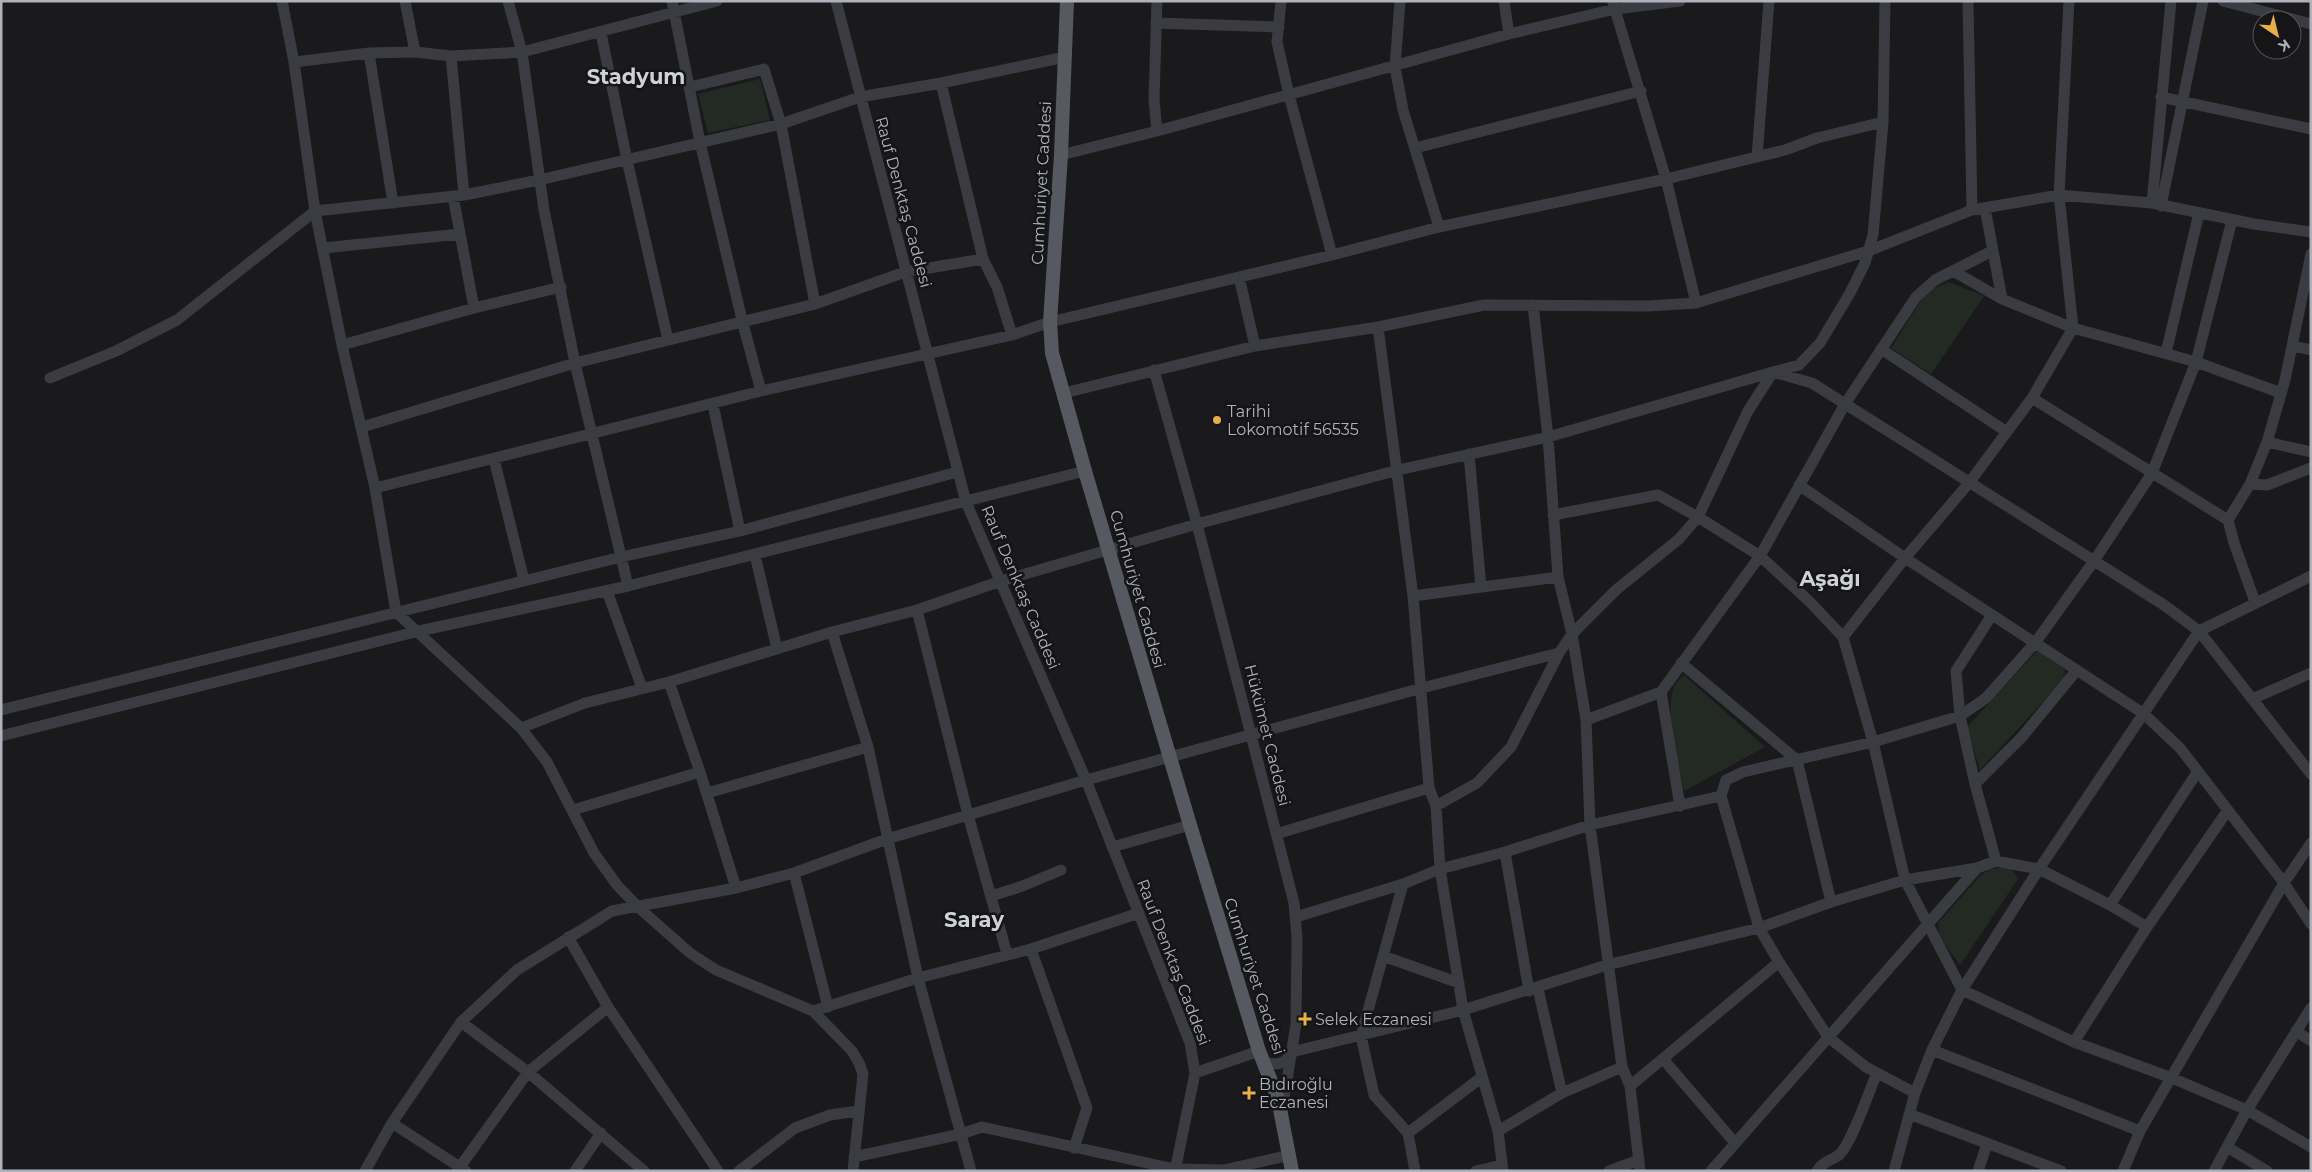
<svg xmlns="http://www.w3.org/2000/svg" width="2312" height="1172" viewBox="0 0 2312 1172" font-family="Montserrat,sans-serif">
<rect width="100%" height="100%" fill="#1a1a1c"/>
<path fill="#222a23" d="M 760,79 L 770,120 L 708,133 L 698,94 Z
M 1949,282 L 1984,296 L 1931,374 L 1891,348 L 1927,291 Z
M 2037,651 L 2064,669 L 2066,677 L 1980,770 L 1967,727 Z
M 1684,675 L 1765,747 L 1684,791 C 1679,766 1662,706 1676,683 C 1678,680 1682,677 1684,675 Z
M 2002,867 L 2011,868 L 2018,879 L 1960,965 L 1939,936 L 1938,923 L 1981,875 L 1989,870 Z"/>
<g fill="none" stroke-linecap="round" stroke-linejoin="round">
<path stroke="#3b3c41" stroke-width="11" d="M 282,1 L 294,62 L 315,211 L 342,345 L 375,488 L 396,612 L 521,728 L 547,762 L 594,853 L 617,885 L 638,907 L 690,953 L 716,970 L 813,1011 L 852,1051 L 859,1063 L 863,1074 L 853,1171
M 405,1 L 415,52
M 508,1 L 522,52 L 544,210 L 575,363 L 628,586
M 672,1 L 700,142 L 742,320 L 761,391
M 836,1 L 966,502 L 1086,780 L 1190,1043 L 1195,1073 L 1175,1171
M 1157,1 L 1154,100 L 1157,131
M 1281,1 L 1277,42 L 1289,95 L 1332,255
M 1400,1 L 1395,67 L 1403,110 L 1439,227
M 1504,1 L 1509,34
M 1968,1 L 1972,210
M 2223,1 L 2311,24
M 1613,3 L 1666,179 L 1696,303
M 1156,23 L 1279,27
M 601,33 L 627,160 L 668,340
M 369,53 L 393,203
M 451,56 L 464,195
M 294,62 L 369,53 L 415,52 L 451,56 L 522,52 L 717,1
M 941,83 L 983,259 L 997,287 L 1012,335
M 690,87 L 764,69 L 781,124 L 815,304
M 2161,97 L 2311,129
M 1415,148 L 1641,91
M 1061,155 L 1157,131 L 1509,34 L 1615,9 L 1680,1
M 1757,157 L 1769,1
M 453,196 L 474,308
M 2152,203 L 2171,1
M 2161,206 L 2203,1
M 1985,208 L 2002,299
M 323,248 L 460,234
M 1953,271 L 2002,299 L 2073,328 L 2196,362 L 2281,393
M 1239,277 L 1255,346
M 1533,305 L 1548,437 L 1558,577 L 1572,634 L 1586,720 L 1590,825 L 1622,1067 L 1630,1086 L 1640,1171
M 1378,327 L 1413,596 L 1429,788 L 1436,806 L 1440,869 L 1463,1010 L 1498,1131 L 1503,1171
M 342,345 L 474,308 L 561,287
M 2293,346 L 2311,350
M 1881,349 L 2007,432
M 2166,353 L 2199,213
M 1154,370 L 1197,524 L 1294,903 L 1297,938 L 1296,1024 L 1282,1111
M 50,378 L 116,351 L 177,320 L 315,211 L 464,195 L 539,180 L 781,124 L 860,97 L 941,83 L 1065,57
M 1064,393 L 1255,346 L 1378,327 L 1484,305 L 1648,306 L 1696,303 L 1868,251 L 1972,210 L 2059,195 L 2152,203 L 2254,224 L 2311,232
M 2032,398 L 2228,520
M 713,405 L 740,531
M 362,427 L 575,363 L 815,304 L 905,272 L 983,259
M 2267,442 L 2311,452
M 1469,454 L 1481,587
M 494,459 L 524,580
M 2250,484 L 2267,485 L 2311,468
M 1799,485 L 1905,558 L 2144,714 L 2180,748 L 2284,883 L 2311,924
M 375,488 L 761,391 L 1012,335 L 1050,322 L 1332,255 L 1439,227 L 1666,179 L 1785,150 L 1817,138 L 1883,122
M 1553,515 L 1658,495 L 1698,517 L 1760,556 L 1809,601 L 1843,637 L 1873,742 L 1905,880 L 1962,990 L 2074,1042 L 2172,1078 L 2247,1110 L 2311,1147
M 755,555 L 777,649
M 607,591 L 642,688
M 1413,596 L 1558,577
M 2255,602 L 2234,543 L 2228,520 L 2250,484 L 2267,442 L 2285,380 L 2311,254
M 917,610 L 968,815 L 1007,954
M 1992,615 L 1956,671 L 1960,716 L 1975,784 L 1996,861
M 832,632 L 868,747 L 918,978 L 971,1171
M 1843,637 L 1905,558 L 1969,483 L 2032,398 L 2073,328 L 2059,195 L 2069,1
M 1681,663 L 1797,760 L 1831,902
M 669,682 L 700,772 L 736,888
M 2252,699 L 2311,673
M 1,710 L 621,557 L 740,531 L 957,472
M 1586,720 L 1661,692
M 521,728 L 585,703 L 669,682 L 832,632 L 917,610 L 1001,581 L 1197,524 L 1398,470 L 1548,437 L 1773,372 L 1812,383 L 2164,605 L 2199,631 L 2311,774
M 1,736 L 419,631 L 628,586 L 1085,471
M 1975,784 L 2022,737 L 2077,670
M 707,793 L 868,747
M 1436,806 L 1477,783 L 1511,747 L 1559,653 L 1572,634 L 1616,590 L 1679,539 L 1698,517 L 1748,411 L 1773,372 L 1799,365 L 1820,343 L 1850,293 L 1865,263 L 1873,235 L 1883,122 L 1885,1
M 1680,806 L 1661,692 L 1760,556 L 1845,404 L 1916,297 L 1935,280 L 1992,251
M 573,810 L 700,772
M 1276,834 L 1429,788
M 1112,847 L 1190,825
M 1505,852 L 1529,991
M 794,873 L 828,1007
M 1403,884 L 1361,1036 L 1374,1095 L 1408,1133 L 1415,1171
M 991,896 L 1020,887 L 1061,870
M 2110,905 L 2198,771
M 1296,917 L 1403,884 L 1440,869 L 1505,852 L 1590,825 L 1721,796
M 568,937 L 608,1007 L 718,1171
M 1031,949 L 1087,1108 L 1074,1148
M 1383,956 L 1459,983
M 1538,989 L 1562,1093
M 813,1011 L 918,978 L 1031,949 L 1139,913
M 461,1022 L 528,1072 L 644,1171
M 2296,1031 L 2311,1041
M 2074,1042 L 2147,927 L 2228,810
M 1932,1050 L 2140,1131
M 1664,1060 L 1735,1143
M 1265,1062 C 1278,1066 1285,1064 1292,1052 L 1463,1010 L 1607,965 L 1759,928 L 1831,902 L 1905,880 L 1977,868 L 1996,861 L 2039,869 L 2110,905 L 2147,927
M 1195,1073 L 1259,1051
M 1630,1086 L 1779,962
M 1915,1093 L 1866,1067 L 1828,1037 L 1779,962 L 1759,928 L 1721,796 L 1726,780 L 1743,772 L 1873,742 L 1960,716 L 1986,698 L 2035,643 L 2094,561 L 2152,473 L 2196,362 L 2232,220
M 1909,1114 L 2061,1171
M 392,1123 L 466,1171
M 1498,1131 L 1562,1093 L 1622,1067
M 1408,1133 L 1482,1077
M 2227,1147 L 2267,1171
M 854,1157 L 961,1134 L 982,1127 L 1175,1169 L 1224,1170 L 1290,1155
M 365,1171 L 392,1123 L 461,1022 L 517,970 L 612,911 L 736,888 L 794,873 L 887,839 L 1086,780 L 1422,688 L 1559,653
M 457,1171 L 528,1072 L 608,1007
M 575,1171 L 601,1133
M 739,1171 L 795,1128 L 830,1115 L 858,1111
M 1476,1171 L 1502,1165
M 1609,1171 L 1639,1160
M 1711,1171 L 1977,868
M 1817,1171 C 1823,1161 1831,1161 1839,1155 C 1852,1143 1869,1091 1877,1073
M 1894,1171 L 1915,1093 L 1932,1050 L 1962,990 L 2039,869 L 2199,631 L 2311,576
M 1978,1171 L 1987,1144
M 2123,1171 L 2140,1131 L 2284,883 L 2311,843
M 2214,1171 L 2247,1110 L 2311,1008"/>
<path stroke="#575960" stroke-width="14" d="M 1067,1 L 1061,155 L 1050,322 L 1052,353 L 1085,471 L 1190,825 L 1259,1051 L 1278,1099 L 1292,1171"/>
</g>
<g fill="#e6af48" stroke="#151517" stroke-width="2">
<circle cx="1217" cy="420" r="5"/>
<path d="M1302.5 1011.5h5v5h5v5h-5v5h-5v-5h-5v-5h5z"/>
<path d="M1246.5 1085.5h5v5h5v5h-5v5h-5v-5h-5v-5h5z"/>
</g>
<g text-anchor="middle" stroke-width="5" stroke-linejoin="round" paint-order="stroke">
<g font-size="16" fill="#adb2bb" stroke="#151517">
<text transform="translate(1041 183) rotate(-87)" y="6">Cumhuriyet Caddesi</text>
<text transform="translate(904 202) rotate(75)" y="6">Rauf Denktaş Caddesi</text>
<text transform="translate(1021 587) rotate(67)" y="6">Rauf Denktaş Caddesi</text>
<text transform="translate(1138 589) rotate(74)" y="6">Cumhuriyet Caddesi</text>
<text transform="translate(1268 735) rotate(76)" y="6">Hükümet Caddesi</text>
<text transform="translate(1174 962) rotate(69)" y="6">Rauf Denktaş Caddesi</text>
<text transform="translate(1255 976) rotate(72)" y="6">Cumhuriyet Caddesi</text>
</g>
<g font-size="16" fill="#adb2bb" stroke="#151517" text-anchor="start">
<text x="1227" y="417">Tarihi<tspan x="1227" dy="18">Lokomotif 56535</tspan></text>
<text x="1315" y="1025">Selek Eczanesi</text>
<text x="1259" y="1090">Bıdıroğlu<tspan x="1259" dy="18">Eczanesi</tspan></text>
</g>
<g font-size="21" font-weight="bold" fill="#ced1d7" stroke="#151517">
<text x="636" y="84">Stadyum</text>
<text x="1830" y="586">Aşağı</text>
<text x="974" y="927">Saray</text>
</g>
</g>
<rect width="2312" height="1172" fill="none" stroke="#adb2bb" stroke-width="5"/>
<g transform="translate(2277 35) rotate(145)"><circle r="24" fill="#151517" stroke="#525459"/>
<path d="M0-4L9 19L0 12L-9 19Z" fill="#e6af48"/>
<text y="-8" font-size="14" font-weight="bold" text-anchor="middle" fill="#adb2bb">K</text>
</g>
</svg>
